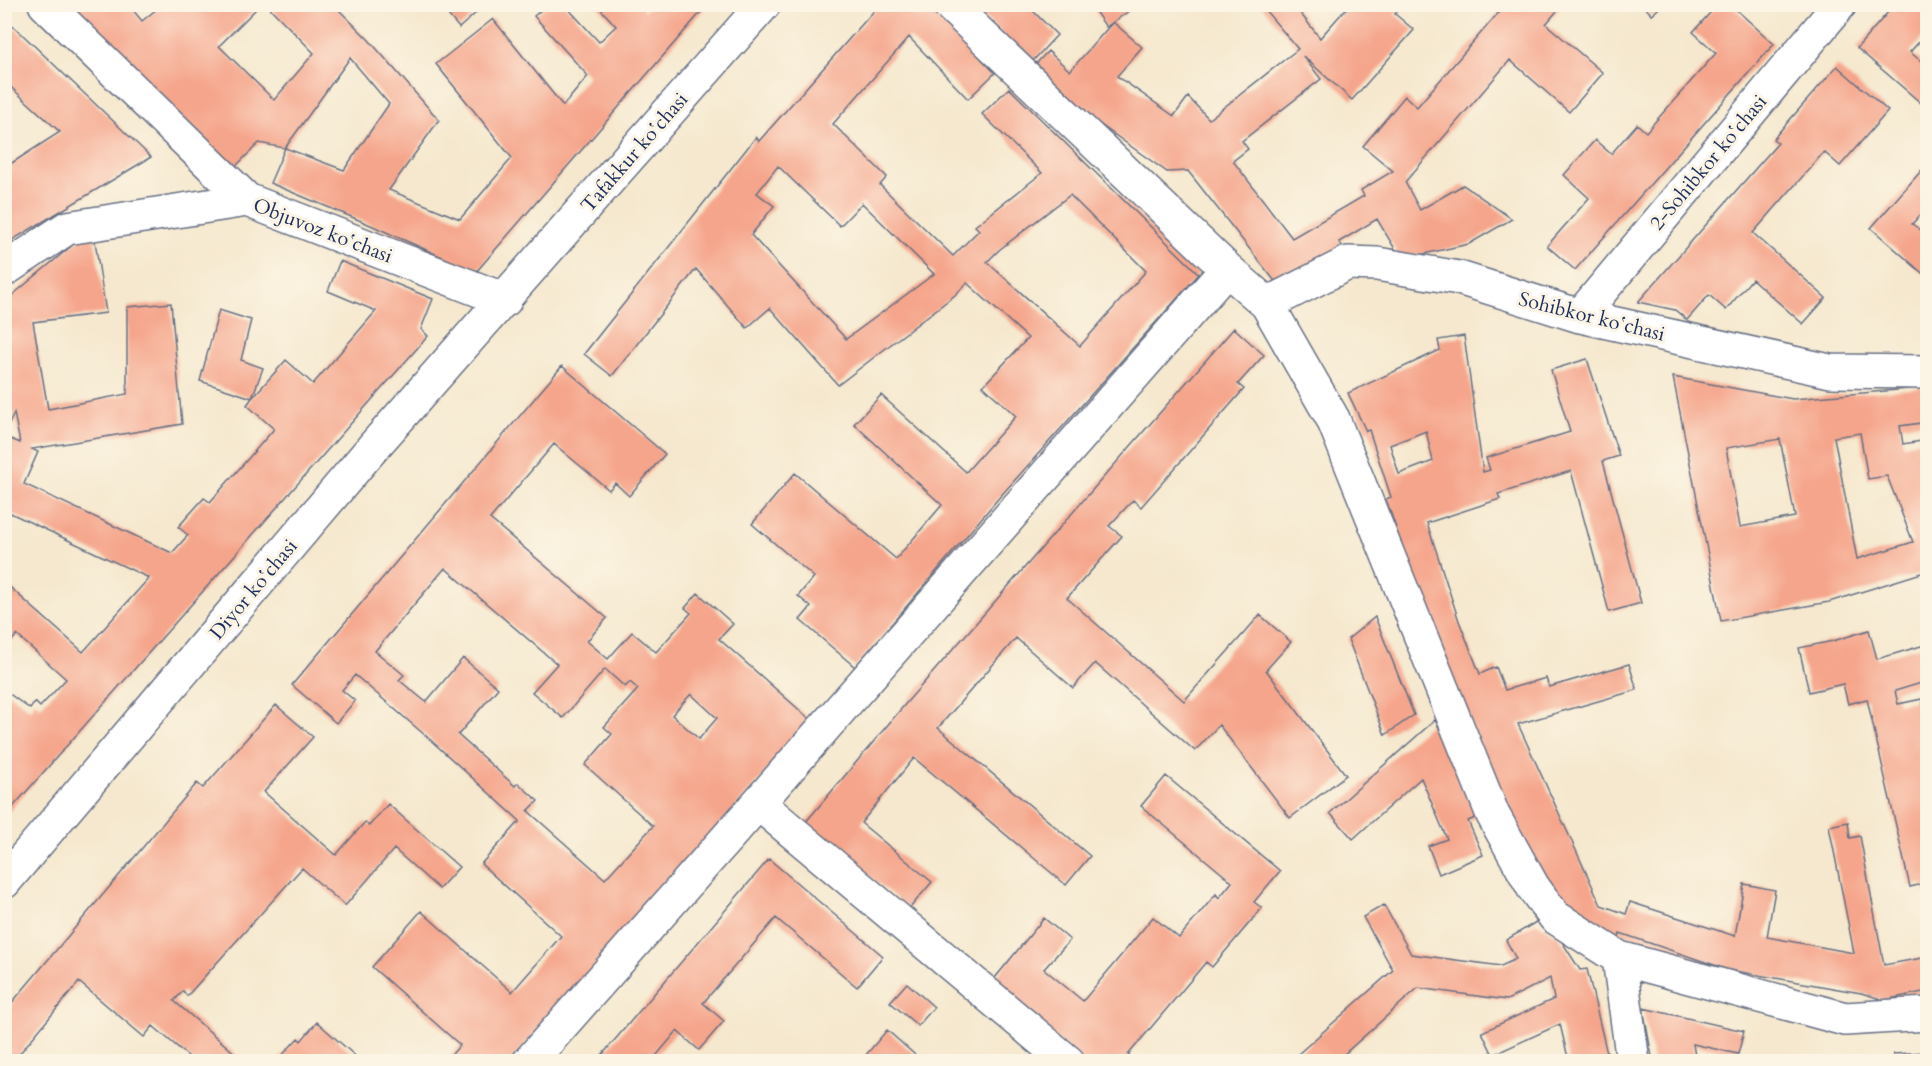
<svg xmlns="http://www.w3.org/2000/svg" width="1932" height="1066" viewBox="0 0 1932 1066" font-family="Cardo,serif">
<rect width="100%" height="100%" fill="#fcf5e5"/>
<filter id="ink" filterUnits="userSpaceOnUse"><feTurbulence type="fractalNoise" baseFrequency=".0167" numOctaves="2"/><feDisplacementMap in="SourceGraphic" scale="12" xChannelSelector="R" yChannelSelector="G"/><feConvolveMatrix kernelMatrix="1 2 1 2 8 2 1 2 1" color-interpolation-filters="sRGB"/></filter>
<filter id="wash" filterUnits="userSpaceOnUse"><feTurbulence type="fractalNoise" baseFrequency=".008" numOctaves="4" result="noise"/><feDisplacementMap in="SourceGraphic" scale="24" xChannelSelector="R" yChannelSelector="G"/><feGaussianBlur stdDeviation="1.35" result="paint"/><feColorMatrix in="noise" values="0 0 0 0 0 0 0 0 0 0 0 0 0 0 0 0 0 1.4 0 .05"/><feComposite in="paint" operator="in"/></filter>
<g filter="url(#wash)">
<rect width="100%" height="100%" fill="#f5e8ce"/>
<g id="blocks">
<path fill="#f5a58b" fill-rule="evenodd" d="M 68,4 L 128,4 L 142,21 L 163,4 L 261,4 L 219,46 L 274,100 L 314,53 L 266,4 L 333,4 L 369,40 L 439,120 L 389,190 L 460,219 L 512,158 L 436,64 L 493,19 L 563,106 L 588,76 L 534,16 L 548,4 L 564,4 L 599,42 L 616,26 L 596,4 L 638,4 L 644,11 L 651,4 L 708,4 L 476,272 L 366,223 L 270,183 L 285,148 L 259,143 L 232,170 ZM 350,58 L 389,104 L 344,170 L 285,148 Z
M 439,4 L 486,4 L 459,28 Z
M 880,4 L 929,4 L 995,73 L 968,99 L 909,37 L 833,124 L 887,177 L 880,185 L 953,256 L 979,230 L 975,226 L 1042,173 L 982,114 L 1009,88 L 1199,274 L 997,500 L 855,667 L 800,620 L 811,607 L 798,596 L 814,577 L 752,524 L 795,473 L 896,559 L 942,505 L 854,424 L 881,395 L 966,472 L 1016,416 L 983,386 L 1028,338 L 967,283 L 955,295 L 838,385 L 770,308 L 747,328 L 696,269 L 612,376 L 584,354 L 756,137 L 759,141 ZM 778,166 L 840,226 L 862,203 L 934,274 L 846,339 L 751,235 L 774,206 L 757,193 ZM 1070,195 L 1146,271 L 1080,346 L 987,262 L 999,250 Z
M 971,4 L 1026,4 L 1057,35 L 1031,63 Z
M 1090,4 L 1130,4 L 1133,8 L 1106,27 Z
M 1260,4 L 1293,4 L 1320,38 L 1350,4 L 1403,4 L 1395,14 L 1414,30 L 1352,100 L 1303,56 L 1321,79 L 1242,141 L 1248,149 L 1233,161 L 1292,238 L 1364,196 L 1361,190 L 1393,171 L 1363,146 L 1405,96 L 1417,107 L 1506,4 L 1563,4 L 1546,24 L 1603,73 L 1569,112 L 1510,60 L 1405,182 L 1420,210 L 1463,185 L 1512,219 L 1469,244 L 1401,259 L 1377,219 L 1339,242 L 1343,247 L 1278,285 L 1188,171 L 1167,172 L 1084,113 L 1033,67 L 1048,51 L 1070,71 L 1113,22 L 1142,47 L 1117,76 L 1174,116 L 1188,97 L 1209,119 L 1298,49 Z
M 1642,4 L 1663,4 L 1652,15 Z
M 1718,4 L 1730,4 L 1774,44 L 1575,270 L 1547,246 L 1589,198 L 1564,175 L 1595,140 L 1611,154 L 1637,124 L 1646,132 L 1716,53 L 1693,32 Z
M 1895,4 L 1928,4 L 1928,32 L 1910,52 L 1928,67 L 1928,109 L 1857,48 Z
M 4,17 L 151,157 L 4,245 L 4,168 L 60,132 L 4,81 Z
M 1837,66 L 1888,111 L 1840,166 L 1824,152 L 1753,233 L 1826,298 L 1803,324 L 1752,279 L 1726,310 L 1709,295 L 1687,320 L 1675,310 L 1638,302 L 1778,143 L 1773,139 Z
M 1928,163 L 1928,207 L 1912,224 L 1928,235 L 1928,278 L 1871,228 Z
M 93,228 L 106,313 L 33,322 L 48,409 L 127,394 L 127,307 L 171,303 L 182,424 L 32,449 L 38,452 L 24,484 L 172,553 L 188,535 L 178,527 L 204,498 L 210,502 L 274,429 L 247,405 L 252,398 L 200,381 L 219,310 L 251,320 L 241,360 L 263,368 L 252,398 L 286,360 L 313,384 L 376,311 L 328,291 L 340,261 L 433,299 L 421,329 L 428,336 L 4,817 L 4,690 L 30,709 L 35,702 L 40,707 L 66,679 L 17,635 L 4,649 L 4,582 L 83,652 L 149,578 L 4,510 L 4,446 L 8,438 L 20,443 L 14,413 L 4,436 L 4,302 Z
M 1234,328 L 1264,355 L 1238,384 L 1244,389 L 1141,507 L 1133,500 L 1109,526 L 1122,536 L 1067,598 L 1184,701 L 1260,615 L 1291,642 L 1266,670 L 1346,775 L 1290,818 L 1219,725 L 1195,751 L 1095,663 L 1073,688 L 1016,638 L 938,728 L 1090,856 L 1066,885 L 914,758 L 861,823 L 932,882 L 909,909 L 805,823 L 907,702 Z
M 1464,336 L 1483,472 L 1490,470 L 1486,458 L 1570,432 L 1551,370 L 1587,359 L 1619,456 L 1603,461 L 1641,603 L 1609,612 L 1571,471 L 1498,494 L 1500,499 L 1427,523 L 1459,621 L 1480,674 L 1496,667 L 1505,690 L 1546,678 L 1549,687 L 1629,664 L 1637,690 L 1518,724 L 1601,905 L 1626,914 L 1630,902 L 1735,936 L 1744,884 L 1775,890 L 1767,937 L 1854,953 L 1829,826 L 1848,822 L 1850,838 L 1860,836 L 1884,965 L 1928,957 L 1928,991 L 1884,1000 L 1861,993 L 1729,970 L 1620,933 L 1619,938 L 1565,921 L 1545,901 L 1429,625 L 1386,499 L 1391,497 L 1369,430 L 1366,431 L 1348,393 L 1440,350 L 1438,340 ZM 1426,431 L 1433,461 L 1399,474 L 1390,445 Z
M 562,366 L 665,454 L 629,496 L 615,483 L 609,490 L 554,444 L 490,519 L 607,618 L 587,641 L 608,659 L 632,632 L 656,652 L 691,613 L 685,608 L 698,593 L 733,624 L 719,639 L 812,721 L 510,1062 L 445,1062 L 460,1045 L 372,967 L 421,911 L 512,992 L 561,936 L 481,864 L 520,821 L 426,736 L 355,675 L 342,690 L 355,701 L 336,723 L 292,685 ZM 445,568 L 557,664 L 532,692 L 563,718 L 605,669 L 625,687 L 630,682 L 638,689 L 604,727 L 612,734 L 585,765 L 653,826 L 605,879 L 528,811 L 538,801 L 518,783 L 515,786 L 458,735 L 498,688 L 463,658 L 426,702 L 399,680 L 404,675 L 375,651 ZM 691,694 L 717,718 L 699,739 L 672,715 Z
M 1673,377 L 1793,399 L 1909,389 L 1928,385 L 1928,422 L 1900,426 L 1903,444 L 1928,440 L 1928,571 L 1829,602 L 1721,621 ZM 1860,433 L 1868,479 L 1887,476 L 1913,542 L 1857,559 L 1834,437 ZM 1780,439 L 1795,517 L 1740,527 L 1726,448 Z
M 1375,617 L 1414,715 L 1385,735 L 1348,639 Z
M 1869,630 L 1877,659 L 1928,644 L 1928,681 L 1895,691 L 1898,704 L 1922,699 L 1928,726 L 1928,898 L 1922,884 L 1910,887 L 1867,699 L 1848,704 L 1843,684 L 1809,692 L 1799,648 L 1833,641 Z
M 276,705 L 313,737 L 264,792 L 336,855 L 365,822 L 369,826 L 388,804 L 459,867 L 439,889 L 394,849 L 345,906 L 302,868 L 187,996 L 183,991 L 174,1001 L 245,1062 L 195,1062 L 153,1026 L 144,1037 L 79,982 L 15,1059 L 19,1062 L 4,1062 L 4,1012 L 197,783 L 203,788 Z
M 1435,720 L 1482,815 L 1468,821 L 1483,855 L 1439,874 L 1428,846 L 1447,839 L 1421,778 L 1353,839 L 1330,813 Z
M 1166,776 L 1280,871 L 1254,902 L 1262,908 L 1212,967 L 1206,962 L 1128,1055 L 1136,1062 L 1082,1062 L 990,984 L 1044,918 L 1070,940 L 1044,969 L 1083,1001 L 1153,917 L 1179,938 L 1216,894 L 1219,898 L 1232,882 L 1141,806 Z
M 769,859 L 883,956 L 857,987 L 776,918 L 703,1003 L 724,1021 L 699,1050 L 677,1031 L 651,1062 L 596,1062 Z
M 1384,905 L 1411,954 L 1501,966 L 1516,959 L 1506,940 L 1536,922 L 1559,937 L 1580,970 L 1587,969 L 1609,1062 L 1569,1062 L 1560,1024 L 1493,1055 L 1482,1032 L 1554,999 L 1550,978 L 1507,1000 L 1418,988 L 1341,1057 L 1344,1062 L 1304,1062 L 1298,1054 L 1393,970 L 1363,917 Z
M 907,983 L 934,1007 L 918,1026 L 890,1002 Z
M 1643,1008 L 1744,1031 L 1738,1054 L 1693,1044 L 1696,1062 L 1653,1062 Z
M 317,1022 L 362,1062 L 276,1062 L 298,1038 L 301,1041 Z
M 887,1030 L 923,1062 L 860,1062 Z
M 1928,1052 L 1928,1062 L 1895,1062 L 1893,1054 Z"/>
</g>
</g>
<g filter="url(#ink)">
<use href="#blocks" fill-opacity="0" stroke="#677085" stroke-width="1.5"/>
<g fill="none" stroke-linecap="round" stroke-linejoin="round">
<g stroke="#677085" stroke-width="36">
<path id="street" d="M 45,4 L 247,200
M 949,4 L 1227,269 L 1267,304 L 1333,419 L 1493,815 L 1533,887 L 1555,917 L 1619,958 L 1633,1062
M 4,270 L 67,228 L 247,200 L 505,300
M 1267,304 L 1348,263 L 1377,264 L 1459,278 L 1580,316 L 1830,371 L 1928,372
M 1580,316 L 1840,4
M 758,803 L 1227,269
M 1619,958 L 1845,1019 L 1928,1014
M 529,1062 L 758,803 L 1068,1062"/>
</g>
<g stroke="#677085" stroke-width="36">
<path id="secondary" d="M 4,882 L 375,445 L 764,4"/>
</g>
<use href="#street" stroke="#fff" stroke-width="33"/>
<use href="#secondary" stroke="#fff" stroke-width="33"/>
</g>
</g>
<g text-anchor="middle" stroke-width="6" stroke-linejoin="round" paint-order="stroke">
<g font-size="20" fill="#1b2f5e" stroke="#fcf5e5">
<text transform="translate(634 152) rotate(-49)" y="7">Tafakkur koʻchasi</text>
<text transform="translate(1708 162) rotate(-50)" y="7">2-Sohibkor koʻchasi</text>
<text transform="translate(323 230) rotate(21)" y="7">Objuvoz koʻchasi</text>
<text transform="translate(1592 316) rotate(14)" y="7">Sohibkor koʻchasi</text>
<text transform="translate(253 589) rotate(-50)" y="7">Diyor koʻchasi</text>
</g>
</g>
<rect width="1932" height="1066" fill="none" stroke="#fcf5e5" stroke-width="24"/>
</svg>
